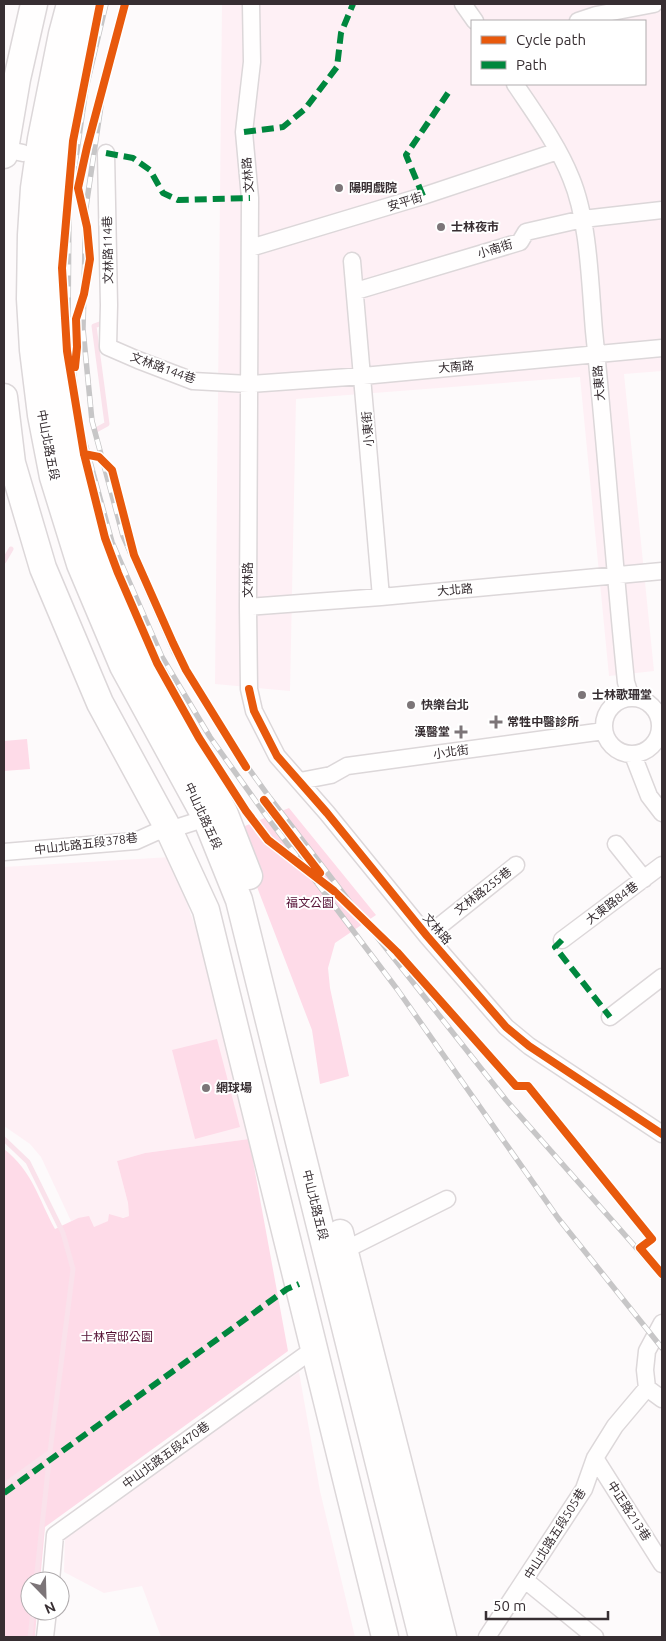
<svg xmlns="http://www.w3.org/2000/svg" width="666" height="1641" viewBox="0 0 666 1641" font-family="Ubuntu,'Noto Sans TC',sans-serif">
<rect width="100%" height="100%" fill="#fdfafb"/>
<path fill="#fef0f5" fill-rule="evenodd" d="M 222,4 L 662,4 L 662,371 L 624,374 L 654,671 L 609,676 L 580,377 L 296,399 L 290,691 L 215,684 ZM 472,21 L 645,21 L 645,84 L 472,84 Z
M 171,857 L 197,932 L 221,1018 L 249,1139 L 145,1153 L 117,1161 L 128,1203 L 129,1216 L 108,1221 L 93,1228 L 78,1218 L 71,1221 L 41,1157 L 30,1144 L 4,1126 L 4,867 Z
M 299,1372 L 320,1491 L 355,1637 L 161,1637 L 142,1586 L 104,1593 L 64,1572 L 65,1535 Z"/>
<path fill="#fedbe8" d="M 27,739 L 30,769 L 4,771 L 4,741 Z
M 289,808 L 376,915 L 335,943 L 328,968 L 330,988 L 349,1076 L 320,1084 L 312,1030 L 235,830 Z
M 217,1039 L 240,1127 L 195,1139 L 172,1050 Z
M 249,1139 L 288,1351 L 45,1527 L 40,1581 L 30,1581 L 30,1611 L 37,1611 L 35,1637 L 4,1637 L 4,1149 C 33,1172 38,1198 55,1229 L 78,1218 L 89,1216 L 94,1227 L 108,1221 L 109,1214 L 123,1218 L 129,1216 L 128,1203 L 117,1161 L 145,1153 Z"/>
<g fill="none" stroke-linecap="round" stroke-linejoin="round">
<path stroke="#fae2eb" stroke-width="5" d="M 96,430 L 107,424 L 94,326 L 105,322
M 4,561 L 11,549
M 4,1139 L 28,1162 L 63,1233 L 73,1269 L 50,1452 L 36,1581
M 4,1485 L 50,1452
M 30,1637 L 33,1611"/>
<g stroke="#dcd7d9" stroke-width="19">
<path id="street" d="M 251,4 L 252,62 L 244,132 L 250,198 L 248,607 L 249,689 L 254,711 L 277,756 L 327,813 L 427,936 L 506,1027 L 529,1046 L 662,1134
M 463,4 L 475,21
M 578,21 L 596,15 L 654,4
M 515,84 C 535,114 558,145 571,178 C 589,221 590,284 594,331 C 606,448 614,565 626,682 L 631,698
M 4,149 L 23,153
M 106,153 L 109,305 L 108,347 L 138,360 L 193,381 L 249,384 L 363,376 L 662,348
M 250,248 L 423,196 L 558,151
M 352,261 L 381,597
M 356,291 L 520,242 L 526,232 L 583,219 L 662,210
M 248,607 L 381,597 L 662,571
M604 726a28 28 0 1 1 56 0a28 28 0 1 1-56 0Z
M 633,755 L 649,796 L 662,813
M 300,781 L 331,775 L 347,766 L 604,731
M 616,844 L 644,879
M 4,852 L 136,841 L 156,832 L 169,830 L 213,816
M 427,936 L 516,865
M 562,940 L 662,865
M 610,1017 L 662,977
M 344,1248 L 355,1245 L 447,1199
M 647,1388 L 662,1399
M 595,1458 L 662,1564
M 525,1580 L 595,1637
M 51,1581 L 55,1535 L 304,1356 L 316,1351
M 45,1637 L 48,1611
M 487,1637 L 584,1489 L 595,1458 L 615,1426 L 647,1388 L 645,1370 L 647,1351 L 662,1323"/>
</g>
<g stroke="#dcd7d9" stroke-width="29">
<path id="primary" d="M 70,4 L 62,34 L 41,139 L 34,188 L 31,235 L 30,299 L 33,350 L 41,415 L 53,477 L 80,564 L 123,666 L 206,818 L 239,900 L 422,1637
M 89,4 L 59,137 L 48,256 L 56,376 L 76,482 L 120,609 L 172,717 L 224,812 L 249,876
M 4,155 L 17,79 L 34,4
M 4,397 L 12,463 L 43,568 L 100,703 L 169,830 L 206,910 L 385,1637
M 340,1233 L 443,1637"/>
</g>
<use href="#street" stroke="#fffefe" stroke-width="16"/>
<use href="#primary" stroke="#fffefe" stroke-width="26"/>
<g stroke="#c7c6c7" stroke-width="5.5">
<path id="rail" d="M 106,4 L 86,88 L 69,207 L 68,328 L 80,425 L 112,542 L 162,657 L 210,737 L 262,810 L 397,989 L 558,1218 L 662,1348
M 123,4 L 103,92 L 86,207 L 83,329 L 92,421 L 123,536 L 174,652 L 220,729 L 270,798 L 359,914 L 506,1100 L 662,1277"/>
</g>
<use href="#rail" stroke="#fff" stroke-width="4" stroke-dasharray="11" stroke-linecap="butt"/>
<path stroke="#00873e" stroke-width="6" stroke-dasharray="12 6" stroke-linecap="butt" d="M 244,132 L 283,127 L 305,109 L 337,67 L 341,33 L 353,4
M 106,153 L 133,158 L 150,170 L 163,193 L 178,200 L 250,198
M 423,196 L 406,155 L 448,93
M 562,940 L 555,947 L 610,1017
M 4,1493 L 287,1289 L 299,1284"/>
<g stroke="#fff" stroke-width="11">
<path id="cycleway" d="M 100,4 L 73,141 L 62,268 L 67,351 L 84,454 L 105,538 L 118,573 L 157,663 L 199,738 L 246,811 L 268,840 L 334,891 L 397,952 L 516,1086 L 528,1086 L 652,1239 L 640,1248 L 662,1274
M 75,367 L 77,347 L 76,319 L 84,294 L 90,259 L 87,227 L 78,188 L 87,147 L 125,4
M 84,454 L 99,457 L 112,470 L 134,555 L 173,643 L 186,670 L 246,767
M 249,689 L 254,711 L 277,756 L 327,813 L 427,936 L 506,1027 L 529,1046 L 662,1134
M 264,800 L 320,873"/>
</g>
<use href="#cycleway" stroke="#e8590c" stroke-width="8"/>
</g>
<g fill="#7c7578" stroke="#fff" stroke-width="2">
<circle cx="339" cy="188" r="5"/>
<circle cx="441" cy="227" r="5"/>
<circle cx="582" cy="695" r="5"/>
<circle cx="411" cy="705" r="5"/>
<path d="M493.5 714.5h5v5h5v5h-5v5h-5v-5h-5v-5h5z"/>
<path d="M458.5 724.5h5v5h5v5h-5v5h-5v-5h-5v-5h5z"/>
<circle cx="206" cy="1088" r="5"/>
</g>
<g text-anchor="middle" stroke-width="4" stroke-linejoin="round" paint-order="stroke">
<g font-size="12" fill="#372e32" stroke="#fff">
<text transform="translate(248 175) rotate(-95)" y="4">文林路</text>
<text transform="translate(405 202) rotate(-17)" y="4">安平街</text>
<text transform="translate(495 249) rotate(-17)" y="4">小南街</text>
<text transform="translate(108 250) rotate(-91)" y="4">文林路114巷</text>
<text transform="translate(456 367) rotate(-5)" y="4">大南路</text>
<text transform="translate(163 368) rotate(20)" y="4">文林路144巷</text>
<text transform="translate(599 383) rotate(-95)" y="4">大東路</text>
<text transform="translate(368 429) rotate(-95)" y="4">小東街</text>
<text transform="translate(48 445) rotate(79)" y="4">中山北路五段</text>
<text transform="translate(248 580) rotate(-90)" y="4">文林路</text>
<text transform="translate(455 590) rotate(-5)" y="4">大北路</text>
<text transform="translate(451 752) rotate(-8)" y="4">小北街</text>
<text transform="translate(203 816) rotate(65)" y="4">中山北路五段</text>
<text transform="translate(86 844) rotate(-7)" y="4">中山北路五段378巷</text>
<text transform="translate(483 891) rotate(-38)" y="4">文林路255巷</text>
<text transform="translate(612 903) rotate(-37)" y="4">大東路84巷</text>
<text transform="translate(437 929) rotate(49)" y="4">文林路</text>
<text transform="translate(315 1205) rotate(76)" y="4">中山北路五段</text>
<text transform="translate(166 1455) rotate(-36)" y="4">中山北路五段470巷</text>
<text transform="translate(629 1511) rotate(57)" y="4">中正路213巷</text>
<text transform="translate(555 1534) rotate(-58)" y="4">中山北路五段505巷</text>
</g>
<g font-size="12" font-weight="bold" fill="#372e32" stroke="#fff" text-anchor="start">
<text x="349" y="192">陽明戲院</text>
<text x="451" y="231">士林夜市</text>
<text x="592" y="699">士林歌珊堂</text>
<text x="421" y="709">快樂台北</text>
<text x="507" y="726">常牲中醫診所</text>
<text x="450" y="736" text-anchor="end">漢醫堂</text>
<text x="216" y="1092">網球場</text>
</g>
<g font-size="12" fill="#540f33" stroke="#fff">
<text x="310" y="907">福文公園</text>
<text x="117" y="1341">士林官邸公園</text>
</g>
</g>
<rect width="666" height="1641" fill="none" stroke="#372e32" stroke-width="10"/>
<rect x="471" y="20" width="175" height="65" fill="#ffffff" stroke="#afabad"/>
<rect x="481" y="36" width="25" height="8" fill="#e8590c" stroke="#afabad"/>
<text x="516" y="45" font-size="15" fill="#372e32">Cycle path</text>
<rect x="481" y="61" width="25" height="8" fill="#00873e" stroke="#afabad"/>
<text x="516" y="70" font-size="15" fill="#372e32">Path</text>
<g transform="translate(45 1596) rotate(157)"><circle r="24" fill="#ffffff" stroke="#afabad"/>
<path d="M0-4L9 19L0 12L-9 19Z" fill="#7c7578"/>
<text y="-8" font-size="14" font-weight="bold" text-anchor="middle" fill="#372e32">N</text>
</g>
<path d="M486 1611v8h122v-8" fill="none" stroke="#372e32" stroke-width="2.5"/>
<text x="493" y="1611" font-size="15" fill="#372e32" stroke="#ffffff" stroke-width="4" paint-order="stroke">50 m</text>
</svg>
